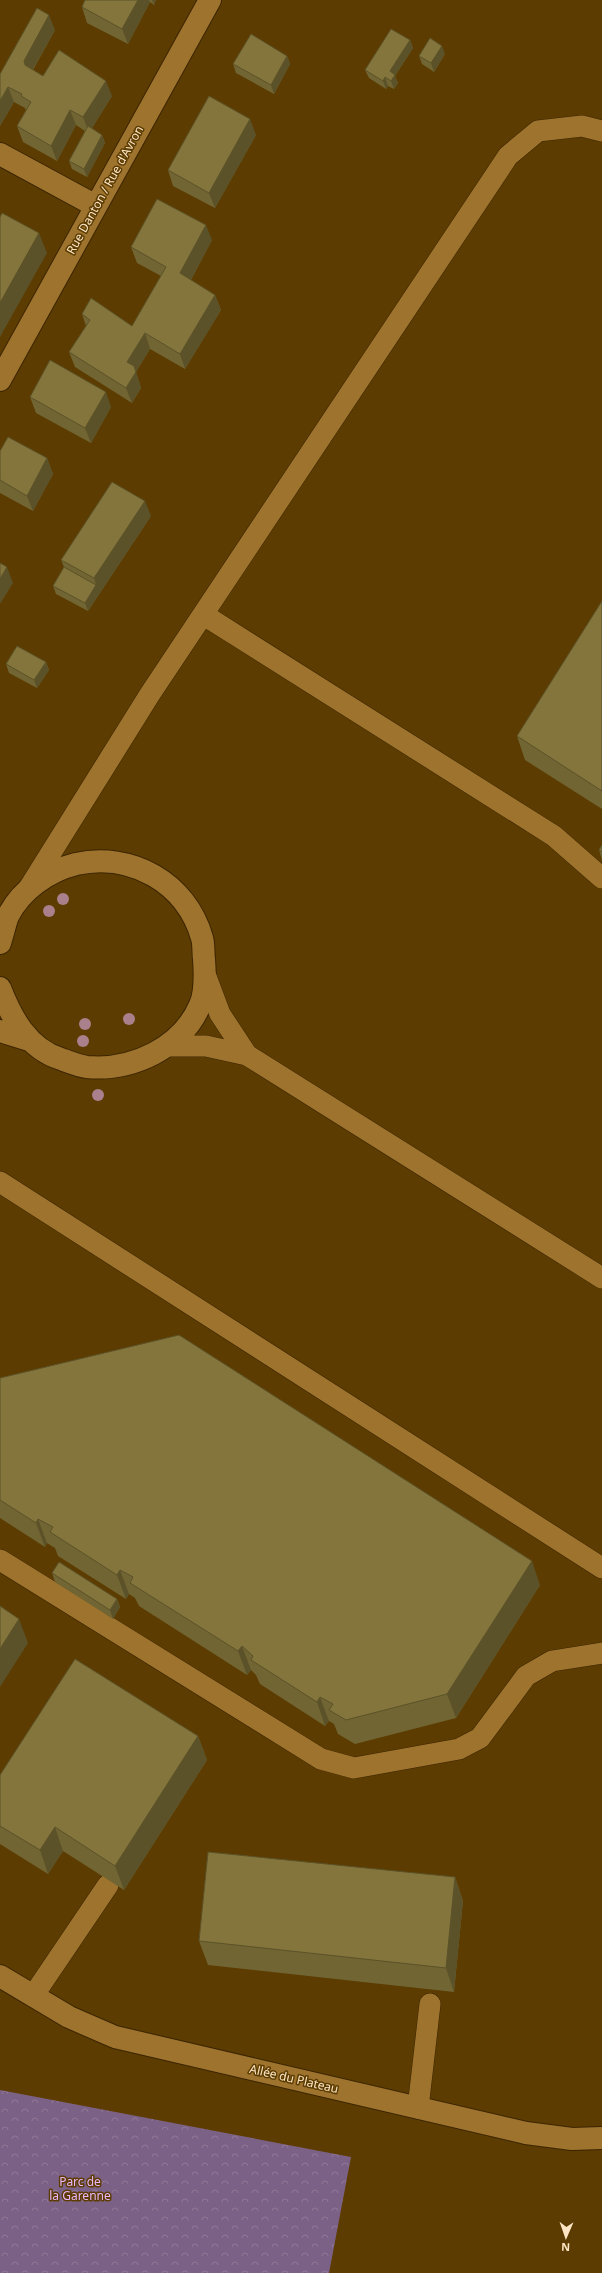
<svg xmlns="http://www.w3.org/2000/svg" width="602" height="2273" viewBox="0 0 602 2273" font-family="'Noto Sans',sans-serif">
<defs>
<pattern id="park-crowns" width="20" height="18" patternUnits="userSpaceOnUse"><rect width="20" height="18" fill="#7c6187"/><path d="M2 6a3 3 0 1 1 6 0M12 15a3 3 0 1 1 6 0" fill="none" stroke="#907896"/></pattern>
</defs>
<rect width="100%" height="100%" fill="#5c3c00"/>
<path fill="url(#park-crowns)" d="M 0,2090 L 351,2157 L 329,2273 L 0,2273 Z"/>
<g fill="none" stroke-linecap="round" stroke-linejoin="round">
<g stroke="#3b2500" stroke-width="22">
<path id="service" d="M 204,615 L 554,836 L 602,878
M 29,888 L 150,694 L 508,156 L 538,131 L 582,126 L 602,131
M 205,974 L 220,1014 L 247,1055
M 167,1046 L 206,1046 L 247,1055 L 602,1278
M 0,1182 L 602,1568
M 0,1560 L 321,1759 L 354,1768 L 459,1749 L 480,1738 L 526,1676 L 552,1661 L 602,1653
M 33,1996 L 108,1885
M 418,2108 L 430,2004"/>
</g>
<g stroke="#3b2500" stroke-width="24">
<path id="minor" d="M 0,154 L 96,206
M 0,380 L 210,0
M 0,943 C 3,934 5,924 8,916 C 21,890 48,871 76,864 C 131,852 186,882 202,938 C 204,944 203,953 204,959 C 205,973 206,992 200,1005 C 182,1048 132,1071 87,1067 C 79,1066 69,1062 61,1059 C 28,1049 11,1017 0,988
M 0,1031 L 29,1040
M 0,1976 L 69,2017 L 115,2037 L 526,2133 L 572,2139 L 602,2138"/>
</g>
<use href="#service" stroke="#9e732d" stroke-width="21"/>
<use href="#minor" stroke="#9e732d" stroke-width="22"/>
</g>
<g fill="#aa808c">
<circle cx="63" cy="899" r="6"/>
<circle cx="49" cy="911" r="6"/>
<circle cx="129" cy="1019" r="6"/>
<circle cx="85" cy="1024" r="6"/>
<circle cx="83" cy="1041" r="6"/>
<circle cx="98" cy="1095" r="6"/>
</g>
<path fill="#716533" d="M 85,0 L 156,0 L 154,5 L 150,2 L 128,44 L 87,23 L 82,7 Z
M 55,30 L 33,70 L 43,76 L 112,96 L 92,128 L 102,135 L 105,143 L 87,177 L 72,169 L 69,161 L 85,131 L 76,125 L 57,161 L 23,142 L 17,126 L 26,111 L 25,108 L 14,102 L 0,126 L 0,74 Z
M 410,40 L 413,48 L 395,76 L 398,83 L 394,89 L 388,86 L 386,89 L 369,78 L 365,70 Z
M 445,54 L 434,72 L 422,64 L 419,56 Z
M 287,56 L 290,64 L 274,94 L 236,73 L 233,64 Z
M 256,135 L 215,208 L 173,186 L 168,170 Z
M 212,240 L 191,280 L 215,295 L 221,310 L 185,369 L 150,349 L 136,372 L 141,388 L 132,403 L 75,367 L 69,352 L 86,326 L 82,314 L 132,326 L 161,276 L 137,263 L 131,247 Z
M 30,397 L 111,407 L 91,443 L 36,413 Z
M 0,451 L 47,458 L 53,474 L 33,511 L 0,493 Z
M 151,516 L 88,611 L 56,594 L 53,586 L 64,567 L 61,560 Z
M 602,601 L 602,809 L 525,760 L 517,736 Z
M 46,662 L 49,670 L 37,688 L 9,673 L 6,664 Z
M 602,845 L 602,860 L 599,850 Z
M 0,1378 L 540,1585 L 456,1718 L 355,1744 L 338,1734 L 334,1724 L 329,1721 L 325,1726 L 260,1684 L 256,1675 L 251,1670 L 247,1675 L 139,1606 L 135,1598 L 129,1594 L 126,1599 L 58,1556 L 55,1548 L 47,1543 L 45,1547 L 0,1518 Z
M 52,1573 L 117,1599 L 120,1607 L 113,1619 L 55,1582 Z
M 198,1736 L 207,1760 L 124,1890 L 63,1851 L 48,1874 L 0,1844 L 0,1775 Z
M 455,1877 L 463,1901 L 454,1992 L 208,1965 L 199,1941 Z"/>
<path fill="#5c5229" d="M 138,0 L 149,0 L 150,2 L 128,44 L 122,29 Z
M 152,0 L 156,0 L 154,5 Z
M 49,15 L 55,30 L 29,76 L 24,61 Z
M 410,40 L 413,48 L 395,76 L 398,83 L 394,89 L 391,81 L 390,71 Z
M 442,46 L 445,54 L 434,72 L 431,63 Z
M 287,56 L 290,64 L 274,94 L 271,85 Z
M 385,77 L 388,86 L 386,89 L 383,81 Z
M 106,81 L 112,96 L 89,133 L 83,117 Z
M 8,87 L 14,102 L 0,126 L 0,101 Z
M 70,110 L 76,125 L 57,161 L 51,146 Z
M 250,119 L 256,135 L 215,208 L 209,193 Z
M 102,135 L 105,143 L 87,177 L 84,169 Z
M 206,225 L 212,240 L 186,289 L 180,273 Z
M 39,233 L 47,253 L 0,337 L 0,303 Z
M 215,295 L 221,310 L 185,369 L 180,354 Z
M 145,333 L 150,349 L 136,372 L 141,388 L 132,403 L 126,388 L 127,362 Z
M 106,392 L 111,407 L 91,443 L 85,428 Z
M 47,458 L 53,474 L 33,511 L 27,496 Z
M 145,501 L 151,516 L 88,611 L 85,603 L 96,585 L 94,578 Z
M 7,567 L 13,583 L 0,604 L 0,579 Z
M 46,662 L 49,670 L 37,688 L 34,680 Z
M 38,1519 L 47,1543 L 45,1547 L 36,1523 Z
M 532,1561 L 540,1585 L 456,1718 L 447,1694 Z
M 120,1570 L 129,1594 L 126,1599 L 117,1575 Z
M 117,1599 L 120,1607 L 113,1619 L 110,1610 Z
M 19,1619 L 28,1643 L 0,1687 L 0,1649 Z
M 242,1646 L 251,1670 L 247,1675 L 238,1651 Z
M 320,1697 L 329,1721 L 325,1726 L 317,1702 Z
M 198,1736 L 207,1760 L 124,1890 L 115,1866 Z
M 55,1827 L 63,1851 L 48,1874 L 40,1850 Z
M 455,1877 L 463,1901 L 454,1992 L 446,1968 Z"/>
<path fill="#83753b" stroke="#5c5229" d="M 85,0 L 138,0 L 122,29 L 82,7 Z
M 37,8 L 49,15 L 24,61 L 25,65 L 43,76 L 59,50 L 106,81 L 83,117 L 70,110 L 51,146 L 17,126 L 31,102 L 21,96 L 22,94 L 8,87 L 0,101 L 0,74 Z
M 391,29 L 410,40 L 390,71 L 395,75 L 391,81 L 385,77 L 383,81 L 365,70 Z
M 251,34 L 287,56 L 271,85 L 233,64 Z
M 430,38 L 442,46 L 431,63 L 419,56 Z
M 209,96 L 250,119 L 209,193 L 168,170 Z
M 88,126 L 102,135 L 84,169 L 69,161 Z
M 157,199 L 206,225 L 180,273 L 215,295 L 180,354 L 145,333 L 127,362 L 134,366 L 136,372 L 126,388 L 69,352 L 90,320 L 82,314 L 91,298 L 132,326 L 166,267 L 131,247 Z
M 2,213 L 39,233 L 0,303 L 0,217 Z
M 50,360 L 106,392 L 85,428 L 30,397 Z
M 8,437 L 47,458 L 27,496 L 0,480 L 0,451 Z
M 112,482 L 145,501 L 94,578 L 61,560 Z
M 0,563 L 7,567 L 0,579 Z
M 64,567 L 96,585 L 85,603 L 53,586 Z
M 602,601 L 602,791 L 517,736 Z
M 17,646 L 46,662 L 34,680 L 6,664 Z
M 602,845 L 602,852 L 599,850 Z
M 179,1335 L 532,1561 L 447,1694 L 346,1720 L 329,1710 L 333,1704 L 320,1697 L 317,1702 L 251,1660 L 253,1656 L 242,1646 L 238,1651 L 130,1583 L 133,1577 L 120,1570 L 117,1575 L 50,1532 L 53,1527 L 38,1519 L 36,1523 L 0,1500 L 0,1378 Z
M 59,1562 L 117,1599 L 110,1610 L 52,1573 Z
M 0,1606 L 19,1619 L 0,1649 Z
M 75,1659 L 198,1736 L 115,1866 L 55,1827 L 40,1850 L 0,1826 L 0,1775 Z
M 208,1852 L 455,1877 L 446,1968 L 199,1941 Z"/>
<g text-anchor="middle" stroke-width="3" stroke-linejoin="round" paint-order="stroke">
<g font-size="12" fill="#fde6c5" stroke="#5c3c00">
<text transform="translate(105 190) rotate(-61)" y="4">Rue Danton / Rue d'Avron</text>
<text transform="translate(294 2079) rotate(13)" y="4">Allée du Plateau</text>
</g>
<g font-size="12" fill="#eab7fe" stroke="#5c3c00">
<text x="80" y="2186">Parc de<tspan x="80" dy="14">la Garenne</tspan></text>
</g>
</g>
<g transform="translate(566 2237) rotate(182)" stroke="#5c3c00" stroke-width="3" paint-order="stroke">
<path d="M0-3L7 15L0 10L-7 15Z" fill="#fde6c5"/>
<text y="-6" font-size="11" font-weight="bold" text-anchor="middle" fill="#fde6c5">N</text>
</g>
</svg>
